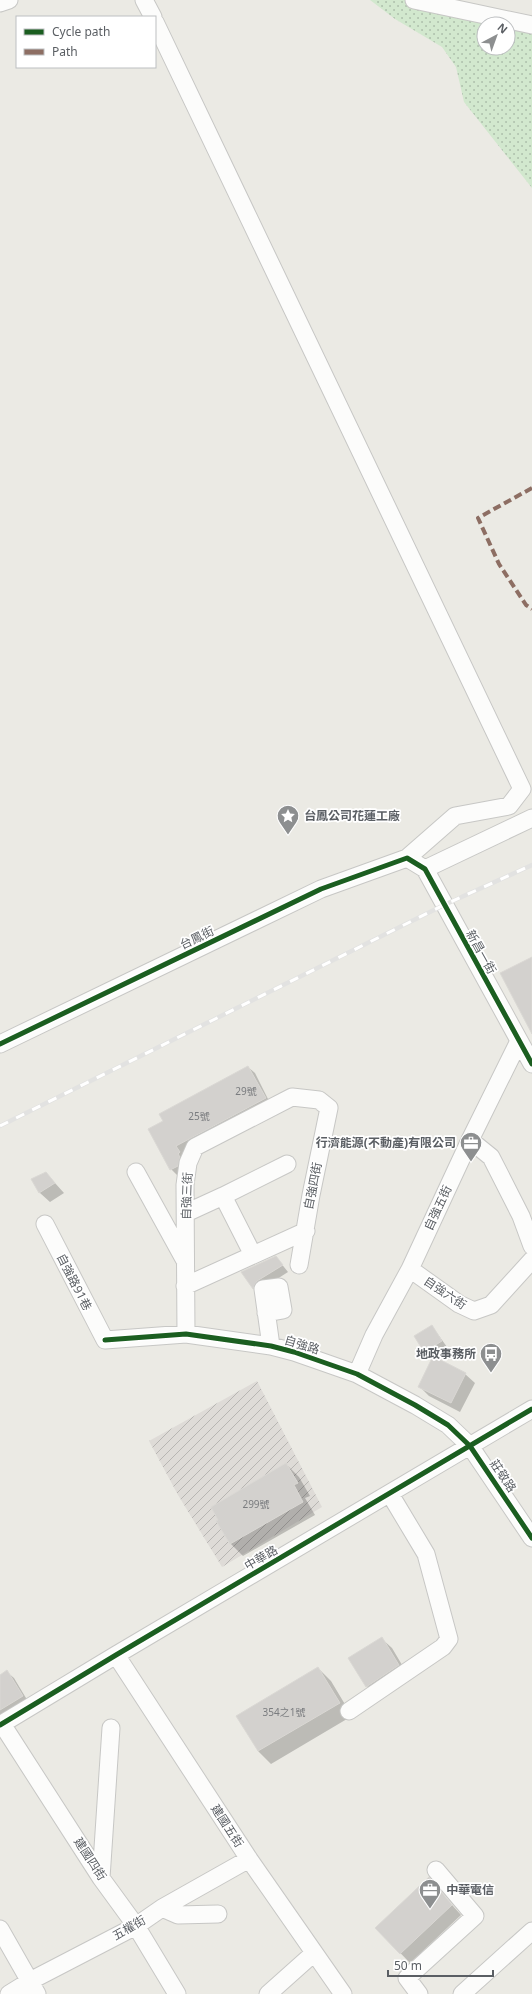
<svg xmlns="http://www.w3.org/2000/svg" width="532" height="1994" viewBox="0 0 532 1994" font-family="'Noto Sans','Noto Sans TC',sans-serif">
<defs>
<pattern id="industrial-furrows" width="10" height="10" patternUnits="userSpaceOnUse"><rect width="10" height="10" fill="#dedbd7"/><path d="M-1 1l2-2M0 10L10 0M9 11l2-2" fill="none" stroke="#b7b5b2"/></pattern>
<pattern id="grass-dots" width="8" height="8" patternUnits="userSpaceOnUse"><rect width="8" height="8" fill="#d2e8ce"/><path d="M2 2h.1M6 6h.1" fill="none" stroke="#adbfab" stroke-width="1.8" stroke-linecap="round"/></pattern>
</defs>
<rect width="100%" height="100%" fill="#ebeae4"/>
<path fill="url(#industrial-furrows)" d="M 257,1381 L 322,1507 L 222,1567 L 178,1495 L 149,1441 Z"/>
<path fill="url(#grass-dots)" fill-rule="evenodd" d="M 370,0 L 406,0 L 470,13 L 532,29 L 532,188 L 464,102 L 456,67 L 442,47 L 395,19 ZM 484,24 L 508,24 L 508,48 L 484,48 Z"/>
<path fill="#0003" d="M 248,1067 L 255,1073 L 271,1105 L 182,1153 L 185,1159 L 184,1172 L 177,1175 L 171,1169 L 164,1121 Z
M 46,1173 L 64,1193 L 50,1202 L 40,1193 L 32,1179 Z
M 276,1257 L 288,1272 L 263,1288 L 260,1294 L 242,1272 Z
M 432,1326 L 447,1347 L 431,1357 L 415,1337 Z
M 465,1374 L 475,1383 L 460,1412 L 429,1396 L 419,1386 Z
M 286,1464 L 299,1477 L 310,1496 L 305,1498 L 315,1515 L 243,1556 L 230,1543 L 220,1520 Z
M 382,1639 L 392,1648 L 408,1675 L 377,1696 L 367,1686 L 350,1658 Z
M 318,1668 L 331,1681 L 352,1716 L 271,1764 L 258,1751 L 238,1716 Z
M 7,1672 L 14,1678 L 29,1703 L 0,1720 L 0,1676 Z
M 429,1879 L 461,1915 L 410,1963 L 376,1928 Z"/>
<path fill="#d3d1ce" stroke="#dad8d4" d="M 532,957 L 532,1034 L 500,973 Z
M 248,1066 L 266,1098 L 176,1146 L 180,1152 L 178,1154 L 180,1157 L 178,1166 L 170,1170 L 148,1129 L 163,1121 L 159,1114 Z
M 46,1172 L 55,1183 L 39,1193 L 31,1179 Z
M 276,1256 L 283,1265 L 257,1281 L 253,1289 L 241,1272 Z
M 432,1325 L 442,1341 L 424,1352 L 414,1336 Z
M 433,1356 L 466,1373 L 451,1403 L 418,1387 Z
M 286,1463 L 298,1483 L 294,1485 L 303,1502 L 230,1544 L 216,1521 L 218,1520 L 211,1507 Z
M 382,1637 L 399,1665 L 366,1687 L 348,1658 Z
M 318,1667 L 340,1703 L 258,1751 L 236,1716 Z
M 7,1670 L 23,1696 L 0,1710 L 0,1675 Z
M 429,1877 L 452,1905 L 400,1954 L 375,1928 Z"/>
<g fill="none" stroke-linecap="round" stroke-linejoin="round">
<g stroke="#c7c7c5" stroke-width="19">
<path id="minor" d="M 144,0 L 153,17
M 414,0 L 532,25
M 0,3 L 9,0
M 407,858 L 425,869 L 532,1064
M 425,869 L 532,818
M 0,1044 L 321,889 L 407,858 L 455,816 L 509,806 L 522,789 L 155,22
M 470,1140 L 491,1157 L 521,1216 L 532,1246
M 136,1172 L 184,1259
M 223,1196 L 253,1255
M 186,1213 L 223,1196 L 287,1164
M 45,1224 L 105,1340 L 186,1334 L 271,1346 L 294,1352 L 357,1374 L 415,1405 L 448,1425 L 470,1446 L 532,1538
M 410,1269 L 459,1304 L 474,1311 L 491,1305 L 532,1260
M 185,1286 L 306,1231
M 266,1313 L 283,1310 L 279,1287 L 263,1289 L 271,1346
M 186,1334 L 185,1185 L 188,1163 L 195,1147 L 292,1097 L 319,1100 L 329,1108 L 311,1195 L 299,1265
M 357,1374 L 374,1335 L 410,1269 L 470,1140 L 519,1041
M 116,1655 L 249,1859 L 343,1994
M 349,1711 L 443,1647 L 449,1639 L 426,1554 L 390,1494
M 2,1724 L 101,1878 L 136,1926 L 177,1994
M 0,1725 L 116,1655 L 532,1409
M 101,1878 L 111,1728
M 162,1908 L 178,1915 L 218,1914
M 0,1929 L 37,1994
M 9,1994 L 30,1981 L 136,1926 L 162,1908 L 249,1859
M 268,1994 L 314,1953
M 419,1994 L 407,1978 L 475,1916 L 436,1870
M 462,1994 L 532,1931"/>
</g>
<use href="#minor" stroke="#fcfcfb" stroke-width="17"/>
<g stroke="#e2e2e1" stroke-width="4.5">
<path id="rail" d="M 0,1126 L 444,905 L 532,865"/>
</g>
<use href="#rail" stroke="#fff" stroke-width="3" stroke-dasharray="9" stroke-linecap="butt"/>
<path stroke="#8d6e63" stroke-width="4" stroke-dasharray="8 4" stroke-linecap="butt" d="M 532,488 L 478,518 L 499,564 L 526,605 L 532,609"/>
<g stroke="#fff" stroke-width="8">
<path id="cycleway" d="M 0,1044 L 321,889 L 407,858 L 425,869 L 532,1064
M 105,1340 L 186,1334 L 271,1346 L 294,1352 L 357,1374 L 415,1405 L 448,1425 L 470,1446 L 532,1538
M 0,1725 L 116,1655 L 532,1409"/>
</g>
<use href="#cycleway" stroke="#1b5e20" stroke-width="5"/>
</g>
<defs>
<g id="sight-pin" transform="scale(1.15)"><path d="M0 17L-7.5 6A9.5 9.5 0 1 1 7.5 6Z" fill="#8d8f90" stroke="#fff"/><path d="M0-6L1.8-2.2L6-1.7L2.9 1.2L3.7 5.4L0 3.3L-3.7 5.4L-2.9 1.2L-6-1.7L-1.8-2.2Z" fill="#fff"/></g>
<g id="office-pin" transform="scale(1.15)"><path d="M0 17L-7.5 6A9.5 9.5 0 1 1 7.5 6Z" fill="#8d8f90" stroke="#fff"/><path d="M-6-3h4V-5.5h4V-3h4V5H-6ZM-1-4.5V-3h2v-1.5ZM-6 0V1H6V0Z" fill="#fff"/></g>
<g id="bus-pin" transform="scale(1.15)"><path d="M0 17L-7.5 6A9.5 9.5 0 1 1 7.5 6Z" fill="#8d8f90" stroke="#fff"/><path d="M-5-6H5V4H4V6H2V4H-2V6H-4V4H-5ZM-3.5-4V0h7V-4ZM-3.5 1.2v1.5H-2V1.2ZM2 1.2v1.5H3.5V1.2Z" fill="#fff"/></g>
</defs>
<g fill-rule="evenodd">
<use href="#sight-pin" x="288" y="816"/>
<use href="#office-pin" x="471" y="1143"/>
<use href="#bus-pin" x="491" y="1354"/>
<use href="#office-pin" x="430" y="1890"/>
</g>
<g text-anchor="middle" stroke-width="3.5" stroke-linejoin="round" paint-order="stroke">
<g font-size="10" fill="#7a7c7f">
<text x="246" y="1095">29號</text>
<text x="199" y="1120">25號</text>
<text x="256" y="1508">299號</text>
<text x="284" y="1716">354之1號</text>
</g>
<g font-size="12" font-weight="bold" fill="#5a5e63" stroke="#fff" text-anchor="start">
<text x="304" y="820">台鳳公司花蓮工廠</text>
<text x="456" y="1147" text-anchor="end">行濟能源(不動產)有限公司</text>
<text x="476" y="1358" text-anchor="end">地政事務所</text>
<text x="446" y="1894">中華電信</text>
</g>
<g font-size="12" fill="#5a5e63" stroke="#fff">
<text transform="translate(197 938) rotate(-26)" y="4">台鳳街</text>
<text transform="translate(481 952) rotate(61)" y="4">新昌一街</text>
<text transform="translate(313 1186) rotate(-79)" y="4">自強四街</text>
<text transform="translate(187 1196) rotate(-88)" y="4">自強三街</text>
<text transform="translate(438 1208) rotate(-65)" y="4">自強五街</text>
<text transform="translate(74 1282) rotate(63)" y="4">自強路91巷</text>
<text transform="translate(445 1293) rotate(34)" y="4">自強六街</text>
<text transform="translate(302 1345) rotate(17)" y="4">自強路</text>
<text transform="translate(503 1476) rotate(56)" y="4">莊敬路</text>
<text transform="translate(261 1558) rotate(-30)" y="4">中華路</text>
<text transform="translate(227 1826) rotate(57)" y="4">建國五街</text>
<text transform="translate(90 1859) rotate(57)" y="4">建國四街</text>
<text transform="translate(129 1928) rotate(-30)" y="4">五權街</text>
</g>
</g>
<rect x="16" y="16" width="140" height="52" fill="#ffffff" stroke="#bdbfc1"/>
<rect x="24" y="29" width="20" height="6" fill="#1b5e20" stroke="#bdbfc1"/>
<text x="52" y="36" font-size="12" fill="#5a5e63">Cycle path</text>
<rect x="24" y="49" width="20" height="6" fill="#8d6e63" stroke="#bdbfc1"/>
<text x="52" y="56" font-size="12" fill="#5a5e63">Path</text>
<g transform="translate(496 36) rotate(41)"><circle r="19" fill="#ffffff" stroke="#bdbfc1"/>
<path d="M0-3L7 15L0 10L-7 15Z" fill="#8d8f90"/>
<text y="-6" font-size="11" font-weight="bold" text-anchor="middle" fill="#5a5e63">N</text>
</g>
<path d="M388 1970v6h105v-6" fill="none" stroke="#5a5e63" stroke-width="2"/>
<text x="394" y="1970" font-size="12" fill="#5a5e63" stroke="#ffffff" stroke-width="3" paint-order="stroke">50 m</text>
</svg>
